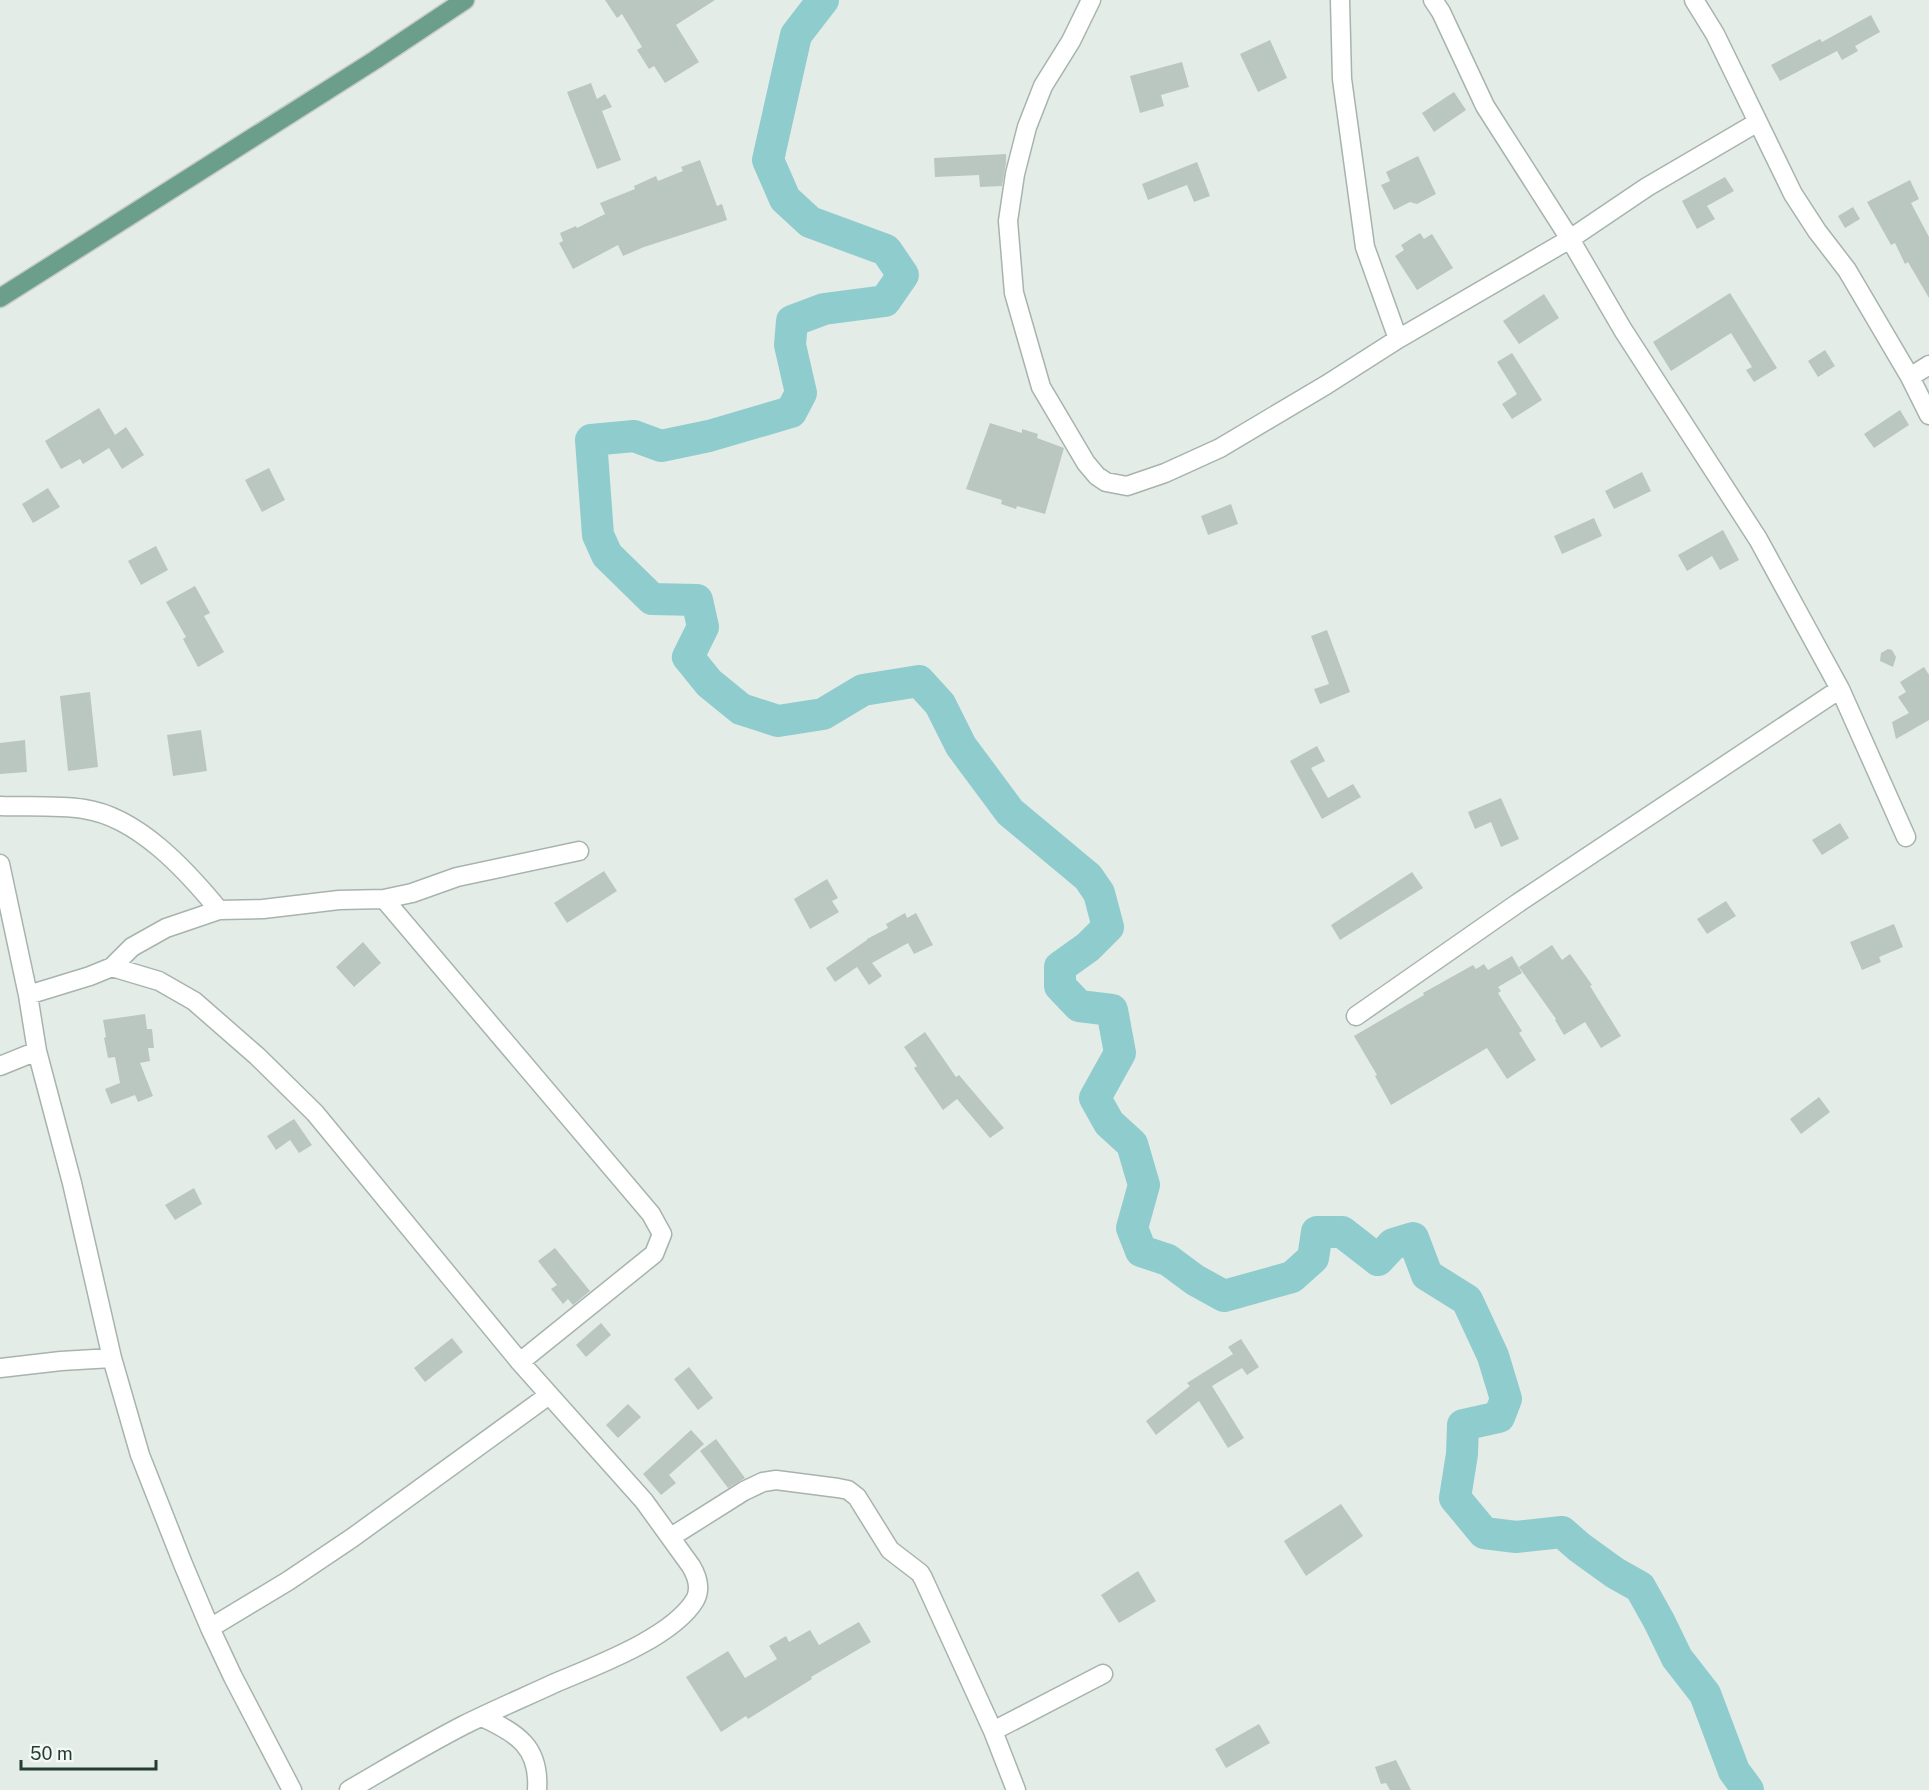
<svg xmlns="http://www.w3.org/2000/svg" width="1929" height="1790" viewBox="0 0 1929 1790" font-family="'Public Sans',sans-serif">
<rect width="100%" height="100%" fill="#e4ece7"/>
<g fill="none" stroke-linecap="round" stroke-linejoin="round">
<path stroke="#8fccce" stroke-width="32" d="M 823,0 L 796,35 L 768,160 L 785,199 L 810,222 L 886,250 L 903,275 L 885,301 L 824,309 L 792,321 L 790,345 L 801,393 L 791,412 L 709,436 L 661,446 L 634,436 L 591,440 L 598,535 L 607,555 L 652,599 L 697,600 L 703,627 L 688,657 L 709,683 L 741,709 L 778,721 L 823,714 L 863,690 L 919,681 L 940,704 L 961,746 L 1010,812 L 1088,877 L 1099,893 L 1108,927 L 1088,947 L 1060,967 L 1060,986 L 1079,1006 L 1112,1010 L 1120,1053 L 1095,1098 L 1109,1123 L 1132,1144 L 1144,1185 L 1132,1228 L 1141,1251 L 1168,1260 L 1195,1280 L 1224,1296 L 1292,1277 L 1313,1258 L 1317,1232 L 1342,1232 L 1378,1260 L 1393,1244 L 1413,1238 L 1427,1275 L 1467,1300 L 1493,1356 L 1506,1399 L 1499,1417 L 1463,1425 L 1462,1454 L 1455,1498 L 1484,1533 L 1516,1537 L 1562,1532 L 1579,1547 L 1615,1573 L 1640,1587 L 1659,1621 L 1677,1658 L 1705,1694 L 1734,1771 L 1748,1790"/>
</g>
<path fill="#b9c7c0" d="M 605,0 L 715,0 L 676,25 L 699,62 L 665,83 L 654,66 L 649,69 L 637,50 L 642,47 L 622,14 L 617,18 Z
M 1871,15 L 1880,32 L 1855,46 L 1858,51 L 1842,60 L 1837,51 L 1780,81 L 1771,65 L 1820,39 L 1822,42 Z
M 1270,40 L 1287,78 L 1258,92 L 1240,54 Z
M 1182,62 L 1189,87 L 1161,95 L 1164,106 L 1140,113 L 1130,76 Z
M 591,83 L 597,99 L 605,94 L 612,107 L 602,111 L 621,160 L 597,169 L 567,92 Z
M 1454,92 L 1466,110 L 1434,132 L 1422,113 Z
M 1006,154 L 1006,163 L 1002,186 L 980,187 L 979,175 L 935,177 L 934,158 Z
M 1418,156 L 1436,194 L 1417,204 L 1410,202 L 1394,210 L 1381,185 L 1390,181 L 1386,172 Z
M 700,160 L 717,206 L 722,204 L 727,220 L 644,247 L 623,256 L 618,245 L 573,269 L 559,243 L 563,241 L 560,233 L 576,226 L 577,228 L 605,214 L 600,203 L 635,189 L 634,186 L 656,176 L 658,181 L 683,171 L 681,167 Z
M 1197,162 L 1210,196 L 1194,202 L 1187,185 L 1148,200 L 1142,184 Z
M 1725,177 L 1734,191 L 1707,206 L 1715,219 L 1697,229 L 1682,201 Z
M 1910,180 L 1919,199 L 1911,203 L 1929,237 L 1929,298 L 1908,262 L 1905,264 L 1895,243 L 1891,245 L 1867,202 Z
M 1853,207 L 1860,219 L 1845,228 L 1838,216 Z
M 1420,233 L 1424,239 L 1432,234 L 1453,268 L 1417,290 L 1395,256 L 1404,250 L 1401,245 Z
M 1730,293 L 1777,368 L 1754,382 L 1746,370 L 1752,367 L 1731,333 L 1671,371 L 1653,342 Z
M 1544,294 L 1559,318 L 1519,344 L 1503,321 Z
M 1825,350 L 1835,366 L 1818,377 L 1808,361 Z
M 1512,353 L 1542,400 L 1512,419 L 1502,404 L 1517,394 L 1497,362 Z
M 99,408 L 115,435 L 126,427 L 144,455 L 122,469 L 109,448 L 83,464 L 80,459 L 61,469 L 45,441 Z
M 1900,410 L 1909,425 L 1874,448 L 1864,434 Z
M 990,423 L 1022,433 L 1022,429 L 1038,434 L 1037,438 L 1064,448 L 1045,514 L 1017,506 L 1016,509 L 1001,504 L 1002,500 L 966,489 Z
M 269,468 L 285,500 L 262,512 L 245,480 Z
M 1642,472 L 1651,491 L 1614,509 L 1605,491 Z
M 48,488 L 60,507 L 33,523 L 22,504 Z
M 1231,504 L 1238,524 L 1208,535 L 1201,516 Z
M 1594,518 L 1602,536 L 1562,554 L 1554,536 Z
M 1723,530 L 1739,560 L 1720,570 L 1712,556 L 1687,571 L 1678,555 Z
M 156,546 L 168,570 L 141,585 L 128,561 Z
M 195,586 L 210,613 L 204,616 L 224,652 L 198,667 L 183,639 L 186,637 L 166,602 Z
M 1327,630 L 1350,692 L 1320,704 L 1314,689 L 1329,684 L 1311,636 Z
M 1888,649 L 1892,650 L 1896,657 L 1893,667 L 1880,661 L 1881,653 Z
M 1924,667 L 1929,675 L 1929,720 L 1896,739 L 1892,722 L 1909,713 L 1898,697 L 1906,692 L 1900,682 Z
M 90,692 L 98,767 L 68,771 L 60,696 Z
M 201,730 L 207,771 L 173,776 L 167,735 Z
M 25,740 L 27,772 L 0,774 L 0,743 Z
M 1317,746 L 1325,761 L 1311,768 L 1328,798 L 1353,784 L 1361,797 L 1322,819 L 1290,761 Z
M 1501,798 L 1519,839 L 1501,847 L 1491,822 L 1475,829 L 1468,812 Z
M 1840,823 L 1849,838 L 1822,855 L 1812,840 Z
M 604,871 L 617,891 L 567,923 L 554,903 Z
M 1412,872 L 1423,888 L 1340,940 L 1331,925 Z
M 827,879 L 838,898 L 832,901 L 839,912 L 810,929 L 794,899 Z
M 1726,901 L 1736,916 L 1707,934 L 1697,919 Z
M 905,913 L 907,918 L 916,913 L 933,945 L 914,954 L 908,943 L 872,963 L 882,976 L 869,985 L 857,967 L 835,982 L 826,968 L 867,940 L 867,939 L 888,928 L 886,924 Z
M 1894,924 L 1903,947 L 1879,957 L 1881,962 L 1862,970 L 1850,942 Z
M 363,942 L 381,963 L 354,987 L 336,967 Z
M 1552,945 L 1562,960 L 1570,954 L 1592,985 L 1590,986 L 1621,1036 L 1601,1048 L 1585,1022 L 1564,1035 L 1555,1020 L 1556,1019 L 1519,967 Z
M 1512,956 L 1522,973 L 1498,987 L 1501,991 L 1498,993 L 1522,1031 L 1519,1033 L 1536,1060 L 1507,1079 L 1487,1048 L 1391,1105 L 1375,1076 L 1377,1075 L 1354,1036 L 1424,995 L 1423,993 L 1473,965 L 1476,969 L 1484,964 L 1488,970 Z
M 145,1014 L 147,1029 L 152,1029 L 154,1048 L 148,1048 L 150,1061 L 140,1063 L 153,1096 L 138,1102 L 135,1095 L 111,1104 L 105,1089 L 120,1083 L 115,1057 L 108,1058 L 104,1038 L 106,1037 L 103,1020 Z
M 925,1032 L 956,1077 L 959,1075 L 1004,1128 L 990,1138 L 957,1099 L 943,1110 L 914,1068 L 917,1066 L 904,1047 Z
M 1819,1097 L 1830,1112 L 1801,1134 L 1790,1119 Z
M 294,1119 L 312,1145 L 299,1153 L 290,1140 L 276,1150 L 267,1136 Z
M 194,1188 L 202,1204 L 175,1220 L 165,1205 Z
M 555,1248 L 590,1291 L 573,1305 L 568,1299 L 563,1304 L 551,1289 L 557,1285 L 538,1261 Z
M 601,1323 L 611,1335 L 586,1357 L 576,1345 Z
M 452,1338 L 463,1352 L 425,1382 L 414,1368 Z
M 1241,1339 L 1259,1367 L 1247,1375 L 1242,1368 L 1212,1386 L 1244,1438 L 1228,1448 L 1199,1401 L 1156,1435 L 1146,1421 L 1190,1386 L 1187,1383 L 1233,1354 L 1228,1347 Z
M 689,1367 L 713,1398 L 698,1410 L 674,1379 Z
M 628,1404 L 641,1417 L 618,1438 L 606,1425 Z
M 691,1430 L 704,1444 L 669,1475 L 676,1483 L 661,1495 L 643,1474 Z
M 716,1439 L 745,1478 L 728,1488 L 700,1451 Z
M 1341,1504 L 1363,1536 L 1306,1576 L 1284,1541 Z
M 1138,1571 L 1156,1601 L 1119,1623 L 1101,1595 Z
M 859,1622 L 871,1642 L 811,1677 L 812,1679 L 748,1719 L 746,1716 L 721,1732 L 686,1677 L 728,1651 L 745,1678 L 777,1659 L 769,1646 L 786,1636 L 789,1642 L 810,1630 L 819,1645 Z
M 1259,1724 L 1270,1743 L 1226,1768 L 1215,1749 Z
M 1396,1760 L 1411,1790 L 1390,1790 L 1386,1783 L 1381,1784 L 1375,1767 Z"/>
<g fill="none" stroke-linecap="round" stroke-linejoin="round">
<g stroke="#a7b4ad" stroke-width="21">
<path id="minor" d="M 1091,0 L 1071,41 L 1043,86 L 1027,127 L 1015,174 L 1008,221 L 1014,293 L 1041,387 L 1086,463 L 1097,476 L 1106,482 L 1127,486 L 1165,473 L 1220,448 L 1326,385 L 1398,339 L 1365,247 L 1342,79 L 1340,0
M 1694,0 L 1715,34 L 1793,194 L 1817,231 L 1847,270 L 1910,377 L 1929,415
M 1398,339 L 1570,239 L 1647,187 L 1758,122
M 1910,377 L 1929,365
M 1840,689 L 1906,837
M 0,806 C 27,807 58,805 84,809 C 138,817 186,870 219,910
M 0,864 L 28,995 L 37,1051 L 72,1183 L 112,1358 L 140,1455 L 183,1564 L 210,1628 L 233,1677 L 292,1790
M 384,899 L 651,1214 L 662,1234 L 654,1254 L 520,1362
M 112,967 L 159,981 L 194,1001 L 257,1056 L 315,1113 L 520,1362 L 644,1501 L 691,1566 C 697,1576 701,1589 695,1600 C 672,1638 595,1666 555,1683 C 525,1697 494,1710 464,1725 C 425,1745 387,1768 349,1790
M 28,995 L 90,976 L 112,967 L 132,947 L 166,928 L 219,910 L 263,909 L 339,900 L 384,899 L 412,893 L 457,877 L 579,851
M 1356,1016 L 1518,903 L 1840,689 L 1758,539 L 1623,330 L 1570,239 L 1485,106 L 1441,12 L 1433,0
M 0,1066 L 37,1051
M 0,1368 L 61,1361 L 112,1358
M 671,1537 L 744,1491 L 763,1482 L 776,1480 L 838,1488 L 848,1490 L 857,1497 L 890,1550 L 920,1573 L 923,1578 L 993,1731 L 1016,1790
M 210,1628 L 288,1581 L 352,1538 L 549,1395
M 482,1717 C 517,1733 540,1747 537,1790
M 993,1731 L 1103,1674"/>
</g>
<g stroke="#c2c9c6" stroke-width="21">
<path id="major" d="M 0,298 L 375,60 L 465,0"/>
</g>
<use href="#minor" stroke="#fff" stroke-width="18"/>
<use href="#major" stroke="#6b9f8b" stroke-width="18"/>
</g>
<path d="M21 1760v9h135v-9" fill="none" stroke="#243d33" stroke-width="3"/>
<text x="30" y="1760" font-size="18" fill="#243d33" stroke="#f4f9f6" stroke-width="4.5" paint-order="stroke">50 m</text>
</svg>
